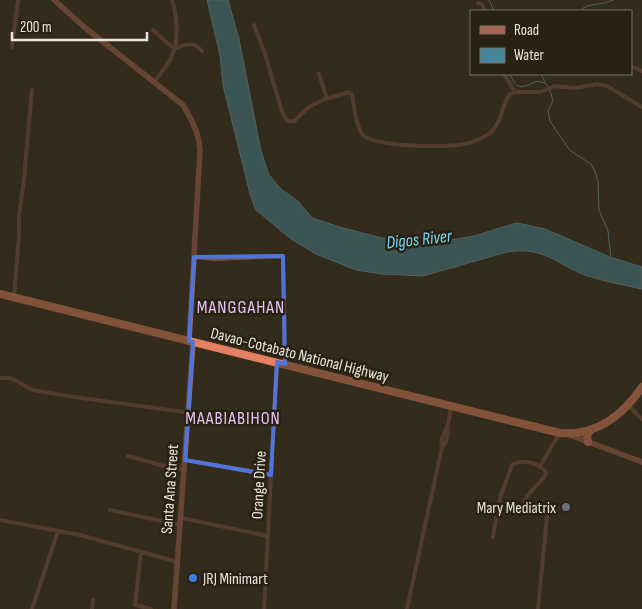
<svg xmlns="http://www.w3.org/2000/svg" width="642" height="609" viewBox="0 0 642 609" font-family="'Sofia Sans Condensed',sans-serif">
<rect width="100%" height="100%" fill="#332b1c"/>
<path fill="#46859a" stroke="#78a2ae" d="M 207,0 L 228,0 L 239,39 L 261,151 L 269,175 L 281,189 L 299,202 L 312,218 L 343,228 L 382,238 L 416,242 L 439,242 L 474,236 L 516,223 L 527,225 L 545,229 L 610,257 L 642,267 L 642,289 C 624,285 606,282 588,276 C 556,265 546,246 507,252 L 423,276 L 381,274 L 356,270 L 316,254 L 291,239 L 256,210 L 250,194 L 223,85 L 220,55 Z"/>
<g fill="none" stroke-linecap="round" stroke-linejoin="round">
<path stroke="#78a2ae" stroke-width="1" d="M 489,0 L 494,11
M 581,11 L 583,8 C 593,3 603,5 613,0
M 510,74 C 518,94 523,86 538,81 L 545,83 L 548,86
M 541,74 L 545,82
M 550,90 L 553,101 L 548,111 L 550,121 L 566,145 L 571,151 L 591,164 L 595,171 L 598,181 L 599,210 L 608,231 L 611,258"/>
<path stroke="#7b5145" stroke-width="4" d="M 478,3 L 482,5 L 485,11
M 254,25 L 265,54 L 282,112 L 287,121 L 294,121 L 309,107 L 323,100 L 349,92 L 352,95 C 354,105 356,128 363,135 C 374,147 448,148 464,144 C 472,143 482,138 489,134 C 501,125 502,105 510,94 L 515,92 L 541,92 L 554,86 L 576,88 L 597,84 L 607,86 L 642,107
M 153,30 L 174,49
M 12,47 L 18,0
M 174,49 C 185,44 193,41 202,51
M 633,67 L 642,71
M 319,74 L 327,99
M 504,74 L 515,92
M 154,82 C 160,74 168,65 172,56 C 179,40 177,16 172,0
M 194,257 L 215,259 L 283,256 L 285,364
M 14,297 L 19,235 L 19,216 L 24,179 L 32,90
M 0,378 C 20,376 20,388 38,391 C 88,400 139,405 189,413
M 628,405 L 642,419
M 442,447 C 447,443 449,433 447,427
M 128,456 L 171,468 L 185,469
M 185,460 L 271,475
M 540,466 L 560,433
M 110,510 L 181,525
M 181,518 L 268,536
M 0,520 L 80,535 L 178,562
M 493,537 L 500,498 L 512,465 C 522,458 539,463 546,472 L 545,476 L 528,495 L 524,502 L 526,506 L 544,510 L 547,516 L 538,609
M 141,552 L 135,605 L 151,609
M 32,609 L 58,531
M 92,609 L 93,600
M 264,609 L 277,362
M 407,609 L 442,447 C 440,439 444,434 447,427 C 449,422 450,413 451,407"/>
<path stroke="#a66551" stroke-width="5.5" d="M 54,0 L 83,26 L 183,105 C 192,120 199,133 200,151 L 189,341
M 567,434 L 642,462
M 174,609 L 193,342"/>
<path stroke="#e58062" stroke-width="8" d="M 0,294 L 560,433 C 596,436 623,415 642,387
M 588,442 L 587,435 L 591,430"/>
</g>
<path d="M0 0H642V609H0ZM 283,256 L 285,364 L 277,362 L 271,475 L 185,460 L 193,342 L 189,341 L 194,257 Z" fill="#332b1c" fill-opacity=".55" fill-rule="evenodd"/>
<path fill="none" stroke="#5174da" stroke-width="4" stroke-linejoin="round" d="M 283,256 L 285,364 L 277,362 L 271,475 L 185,460 L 193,342 L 189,341 L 194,257 Z"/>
<circle fill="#6b7280" stroke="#292112" stroke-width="2" cx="566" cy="507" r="5"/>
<circle fill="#3f7fe0" stroke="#292112" stroke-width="2" cx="193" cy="578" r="5"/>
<g text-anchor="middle" stroke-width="5" stroke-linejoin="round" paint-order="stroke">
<g font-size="16" fill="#ece7de" stroke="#292112">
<text transform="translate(300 354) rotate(14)" y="6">Davao-Cotabato National Highway</text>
<text transform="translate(258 485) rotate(-87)" y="6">Orange Drive</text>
<text transform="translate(169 489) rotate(-86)" y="6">Santa Ana Street</text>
</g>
<g font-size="16" fill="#ece7de" stroke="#292112" text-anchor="end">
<text x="556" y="513">Mary Mediatrix</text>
<text x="203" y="584" text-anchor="start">JRJ Minimart</text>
</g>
<g font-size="18" font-style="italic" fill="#74d5f5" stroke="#292112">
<text transform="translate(419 239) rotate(-6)" y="6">Digos River</text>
</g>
<g font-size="18" letter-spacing="1" fill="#e7c3f7" stroke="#292112">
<text x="241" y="313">MANGGAHAN</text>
<text x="233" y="424">MAABIABIHON</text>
</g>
</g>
<rect x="470" y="10" width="162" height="65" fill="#292112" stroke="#777064"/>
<rect x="480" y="26" width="25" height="8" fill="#a66551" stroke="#777064"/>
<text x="514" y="35" font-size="15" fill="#ece7de">Road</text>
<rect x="480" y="48" width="25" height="15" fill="#46859a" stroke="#777064"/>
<text x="514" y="60" font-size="15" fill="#ece7de">Water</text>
<path d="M12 32v8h135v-8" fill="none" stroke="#ece7de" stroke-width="2.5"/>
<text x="20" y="32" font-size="15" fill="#ece7de" stroke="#292112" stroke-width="4" paint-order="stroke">200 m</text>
</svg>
